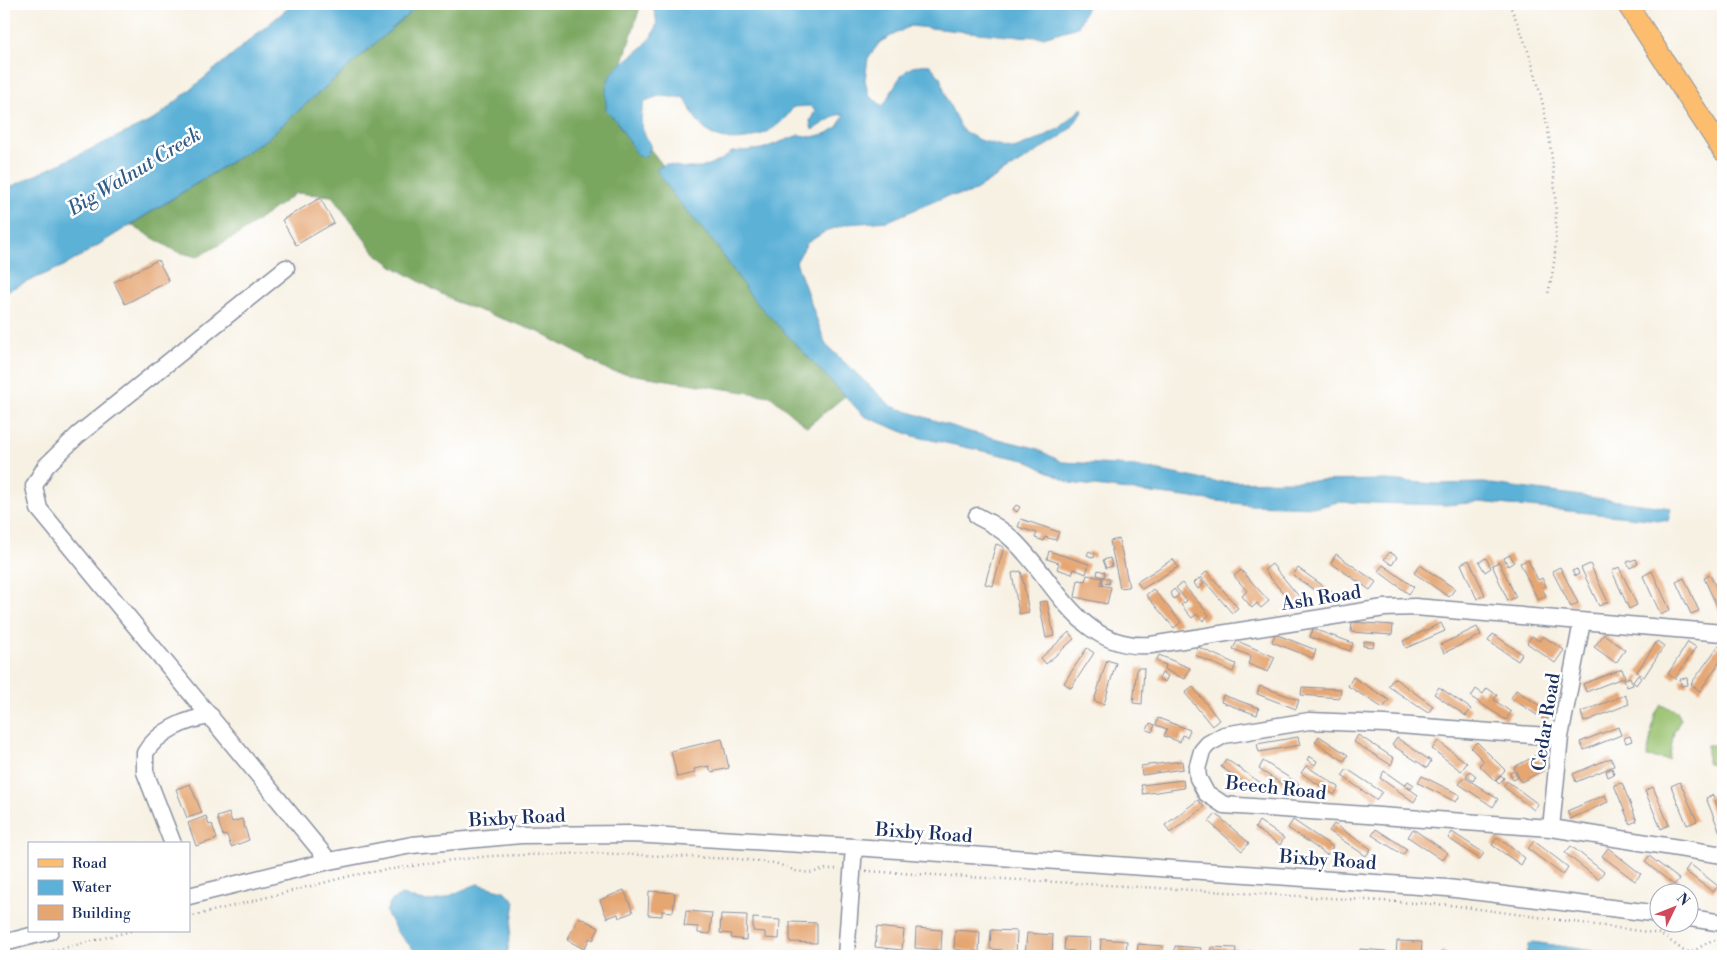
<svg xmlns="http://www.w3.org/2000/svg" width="1727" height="960" viewBox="0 0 1727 960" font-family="'Libre Bodoni',serif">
<rect width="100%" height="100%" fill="#fff"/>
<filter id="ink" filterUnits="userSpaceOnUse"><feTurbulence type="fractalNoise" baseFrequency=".02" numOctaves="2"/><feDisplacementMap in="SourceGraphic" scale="10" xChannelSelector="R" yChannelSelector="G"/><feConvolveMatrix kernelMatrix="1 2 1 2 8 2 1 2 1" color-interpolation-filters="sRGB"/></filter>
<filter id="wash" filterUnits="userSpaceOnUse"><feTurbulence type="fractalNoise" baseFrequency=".0096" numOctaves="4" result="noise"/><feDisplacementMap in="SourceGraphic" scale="20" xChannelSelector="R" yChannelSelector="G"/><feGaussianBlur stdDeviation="1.12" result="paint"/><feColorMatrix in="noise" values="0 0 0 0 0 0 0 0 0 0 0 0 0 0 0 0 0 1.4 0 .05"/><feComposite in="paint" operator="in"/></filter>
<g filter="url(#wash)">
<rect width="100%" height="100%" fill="#f7f1e3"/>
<path fill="#98c16d" stroke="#5a7866" d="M 1661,705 L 1676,710 L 1681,719 L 1674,732 L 1669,760 L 1647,757 L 1655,714 Z
M 1707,745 L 1723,745 L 1723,764 L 1707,763 Z"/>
<path fill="#7aa760" stroke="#4a6b5f" d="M 420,4 L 641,4 L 611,100 L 773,304 L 851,391 L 807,427 L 770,396 L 610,371 L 539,332 L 456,302 L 394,267 L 374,252 L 332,196 L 296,193 L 239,234 L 197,257 L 175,251 L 131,225 L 264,141 Z"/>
<path fill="#5bb1d7" stroke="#3b709a" d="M 293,4 L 420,4 L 264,141 L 68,264 L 4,292 L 4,190 L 155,119 Z
M 650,4 L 1088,4 L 1078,27 L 1043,37 L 1009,36 L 910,26 L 880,42 L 868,58 L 865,80 L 869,96 L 883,106 C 897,86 900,62 930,65 L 940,77 L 947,100 L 962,130 L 979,140 L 1014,149 L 1037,140 L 1060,128 L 1082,108 L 1083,111 L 1071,128 L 1059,138 L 969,194 L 947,196 L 888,221 L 847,224 L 826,231 L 807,243 L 796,262 L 826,345 L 891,406 L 970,432 L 1035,448 L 1062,462 L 1135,466 L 1215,482 L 1386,480 L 1434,484 L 1484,483 L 1671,508 L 1668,521 L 1479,502 L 1446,505 L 1338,502 L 1318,507 L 1250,505 L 1070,483 L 1025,460 L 913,436 L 864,416 L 753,299 L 716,245 L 674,196 L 656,169 L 666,164 L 684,168 L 701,168 L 721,160 L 732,152 L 762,149 L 799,135 L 812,137 L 828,133 L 837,127 L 845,114 L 837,115 L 812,130 L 810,121 L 815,111 L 810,106 L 793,107 C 779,133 741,148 713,135 C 699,128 691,111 685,98 L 659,96 L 645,101 C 638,121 641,128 651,146 L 646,157 L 638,156 L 617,122 L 606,110 C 606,96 604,84 613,72 C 628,54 673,37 650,4 Z
M 478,884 L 504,891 L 515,901 L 507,956 L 420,956 L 397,932 L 386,912 L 391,901 L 402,895 C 440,909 445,895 478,884 Z
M 1533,942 L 1626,956 L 1526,956 L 1528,945 Z"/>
<g id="blocks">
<path fill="#e5a672" d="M 320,198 L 334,223 L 296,245 L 282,220 Z
M 158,260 L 169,281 L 125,304 L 114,282 Z
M 1016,505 L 1020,507 L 1017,512 L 1013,509 Z
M 1021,519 L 1059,532 L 1056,540 L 1045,537 L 1044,541 L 1035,538 L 1037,533 L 1018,527 Z
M 1119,539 L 1129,587 L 1120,588 L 1110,541 Z
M 996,544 L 1004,547 L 993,586 L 985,584 Z
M 1049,551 L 1089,564 L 1086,574 L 1074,569 L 1072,574 L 1057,569 L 1059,563 L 1047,559 Z
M 1089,551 L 1095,554 L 1094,558 L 1087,555 Z
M 1390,552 L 1397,557 L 1392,565 L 1384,559 Z
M 1336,554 L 1376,582 L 1370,590 L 1331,563 Z
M 1510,555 L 1514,562 L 1508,566 L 1504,558 Z
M 1110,558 L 1112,566 L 1106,568 L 1103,560 Z
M 1486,558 L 1491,568 L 1485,572 L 1479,562 Z
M 1173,559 L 1178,567 L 1142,589 L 1137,582 Z
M 1636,559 L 1638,564 L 1630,568 L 1627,562 Z
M 1469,560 L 1485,595 L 1477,599 L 1461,564 Z
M 1528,560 L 1538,580 L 1542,578 L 1546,586 L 1542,588 L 1546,596 L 1538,600 L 1520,563 Z
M 1499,562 L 1516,597 L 1508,601 L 1492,565 Z
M 1272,564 L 1301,599 L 1294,606 L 1264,570 Z
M 1590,564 L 1608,602 L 1599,606 L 1581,568 Z
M 1383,565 L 1414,587 L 1409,594 L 1378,571 Z
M 1420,565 L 1455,589 L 1449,597 L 1414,573 Z
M 1560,567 L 1578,603 L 1571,607 L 1552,571 Z
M 1619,567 L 1637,605 L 1629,609 L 1612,571 Z
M 1298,568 L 1332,592 L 1327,599 L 1293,575 Z
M 1577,569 L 1579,574 L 1575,576 L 1572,571 Z
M 1098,570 L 1105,572 L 1104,577 L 1097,575 Z
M 1241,570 L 1269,601 L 1261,608 L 1257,603 L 1252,608 L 1242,596 L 1247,591 L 1234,576 Z
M 1021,571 L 1029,612 L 1019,614 L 1012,573 Z
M 1207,571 L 1238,608 L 1232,613 L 1201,577 Z
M 1652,571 L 1670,610 L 1661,615 L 1643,576 Z
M 1087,575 L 1102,578 L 1100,585 L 1111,587 L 1107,604 L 1075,597 L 1078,580 L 1085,581 Z
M 1710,575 L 1723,602 L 1723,609 L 1719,611 L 1704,578 Z
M 1103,577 L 1110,579 L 1109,584 L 1102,583 Z
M 1199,578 L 1204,584 L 1198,589 L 1194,583 Z
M 1684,578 L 1699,611 L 1691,614 L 1676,582 Z
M 1182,583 L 1209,615 L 1203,621 L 1197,614 L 1192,618 L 1181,605 L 1187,601 L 1176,588 Z
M 1153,589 L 1181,622 L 1174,628 L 1146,595 Z
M 1174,589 L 1179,595 L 1174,599 L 1170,593 Z
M 1047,601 L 1054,636 L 1046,638 L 1039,602 Z
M 1352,622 L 1393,625 L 1392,635 L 1351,632 Z
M 1441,623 L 1445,631 L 1406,648 L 1403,641 Z
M 1477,627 L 1481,635 L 1444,653 L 1440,645 Z
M 1313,629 L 1353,643 L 1350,651 L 1310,637 Z
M 1069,632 L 1074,639 L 1046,664 L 1041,658 Z
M 1275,634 L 1316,650 L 1313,658 L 1272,642 Z
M 1493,634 L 1522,654 L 1518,661 L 1488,641 Z
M 1604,634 L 1625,650 L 1616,663 L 1594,647 Z
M 1532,636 L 1539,641 L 1543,636 L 1564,650 L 1555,663 L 1527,643 Z
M 1237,641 L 1275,657 L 1268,672 L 1248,664 L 1251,656 L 1233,649 Z
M 1364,641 L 1374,642 L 1373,647 L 1363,646 Z
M 1657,641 L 1664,646 L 1644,677 L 1637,672 Z
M 1688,642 L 1696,647 L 1675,679 L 1668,674 Z
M 1719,645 L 1723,648 L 1723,657 L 1700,691 L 1691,684 Z
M 1198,647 L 1236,664 L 1233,672 L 1195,655 Z
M 1087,648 L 1094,653 L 1071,688 L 1064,683 Z
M 1159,655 L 1190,668 L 1185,679 L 1173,674 L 1165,669 L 1166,665 L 1156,661 Z
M 1107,660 L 1116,663 L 1104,704 L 1094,701 Z
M 1137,668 L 1144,668 L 1142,704 L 1133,703 Z
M 1622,669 L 1625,677 L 1586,692 L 1583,684 Z
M 1162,673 L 1168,676 L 1165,682 L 1159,679 Z
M 1638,675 L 1641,678 L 1636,685 L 1633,682 Z
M 1353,677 L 1389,700 L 1383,708 L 1348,686 Z
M 1630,677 L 1633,685 L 1627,687 L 1624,679 Z
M 1394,678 L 1433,706 L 1428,713 L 1388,686 Z
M 1687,678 L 1688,685 L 1681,686 L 1680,679 Z
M 1260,686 L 1299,700 L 1296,709 L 1257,694 Z
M 1193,687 L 1219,720 L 1212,726 L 1185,693 Z
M 1302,687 L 1341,689 L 1340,698 L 1301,695 Z
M 1439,687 L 1471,709 L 1466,716 L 1434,694 Z
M 1487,688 L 1497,695 L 1494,700 L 1511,712 L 1506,720 L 1471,697 L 1476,689 L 1483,694 Z
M 1516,690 L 1551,713 L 1546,721 L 1511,698 Z
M 1223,695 L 1259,708 L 1257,715 L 1221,702 Z
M 1625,695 L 1629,704 L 1584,722 L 1581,712 Z
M 1158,718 L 1190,730 L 1187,737 L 1182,735 L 1180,742 L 1164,736 L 1167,729 L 1156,725 Z
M 1150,723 L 1155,725 L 1152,732 L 1147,730 Z
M 1618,727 L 1621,735 L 1584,750 L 1580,742 Z
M 1358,735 L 1394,758 L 1391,765 L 1354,742 Z
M 1319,736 L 1348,755 L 1344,761 L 1315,742 Z
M 1630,736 L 1632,741 L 1626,743 L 1624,738 Z
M 1298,737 L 1300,745 L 1259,752 L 1257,744 Z
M 1397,738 L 1431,761 L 1427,768 L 1392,745 Z
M 722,739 L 729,768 L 711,772 L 709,766 L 694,769 L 695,773 L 677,777 L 671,751 Z
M 1438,741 L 1467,763 L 1461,771 L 1432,749 Z
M 1477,742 L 1505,770 L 1495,781 L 1479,765 L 1484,761 L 1471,748 Z
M 1537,755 L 1544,770 L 1521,782 L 1514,767 Z
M 1309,756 L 1317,761 L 1315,765 L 1307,760 Z
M 1611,758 L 1614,766 L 1576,782 L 1573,774 Z
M 1226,759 L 1261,783 L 1256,790 L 1221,767 Z
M 1182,761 L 1183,769 L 1142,775 L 1141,766 Z
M 1263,761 L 1299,784 L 1294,792 L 1259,769 Z
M 1306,766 L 1339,787 L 1334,795 L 1301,773 Z
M 1612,768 L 1614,774 L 1608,777 L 1606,771 Z
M 1347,769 L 1382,792 L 1376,800 L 1342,776 Z
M 1384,771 L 1418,795 L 1414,802 L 1380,778 Z
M 1470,771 L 1476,776 L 1473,781 L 1466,776 Z
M 1514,771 L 1518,778 L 1513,780 L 1510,773 Z
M 1501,775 L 1504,778 L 1499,784 L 1496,781 Z
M 1422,776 L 1460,795 L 1456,802 L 1418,783 Z
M 1464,777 L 1498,799 L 1493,807 L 1459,784 Z
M 1183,780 L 1184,788 L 1143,794 L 1141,785 Z
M 1408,781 L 1414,785 L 1411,789 L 1405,785 Z
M 1507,781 L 1538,804 L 1534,810 L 1503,786 Z
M 1680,782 L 1697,821 L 1687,825 L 1671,786 Z
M 1622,783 L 1637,821 L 1630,824 L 1614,785 Z
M 190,784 L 202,813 L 187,818 L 176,789 Z
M 1653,787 L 1669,825 L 1661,829 L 1645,791 Z
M 1605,795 L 1608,802 L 1570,819 L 1567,811 Z
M 1713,795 L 1723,821 L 1723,840 L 1706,798 Z
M 1198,800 L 1204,807 L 1170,833 L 1165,825 Z
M 229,813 L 232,822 L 242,819 L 249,840 L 231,847 L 227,835 L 223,836 L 217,817 Z
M 1216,814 L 1249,843 L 1242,851 L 1209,822 Z
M 206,816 L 209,825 L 212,824 L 217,839 L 196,846 L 188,823 Z
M 1293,820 L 1333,847 L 1327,855 L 1288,828 Z
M 1259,821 L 1284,838 L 1280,845 L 1255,828 Z
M 1334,824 L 1371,849 L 1366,856 L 1329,831 Z
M 1376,829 L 1407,849 L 1403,855 L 1372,835 Z
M 1413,829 L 1448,853 L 1442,860 L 1408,837 Z
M 1452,832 L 1484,853 L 1480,859 L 1448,838 Z
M 1497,837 L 1525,858 L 1521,865 L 1492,845 Z
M 1534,841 L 1568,867 L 1563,875 L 1528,849 Z
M 1571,846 L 1604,872 L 1598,879 L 1565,853 Z
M 1608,848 L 1641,874 L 1635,881 L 1602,856 Z
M 1649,856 L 1679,879 L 1674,885 L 1645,862 Z
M 1690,864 L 1718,886 L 1713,892 L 1685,871 Z
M 624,890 L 633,912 L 619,918 L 618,914 L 607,918 L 600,900 Z
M 649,891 L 675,893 L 673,912 L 662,911 L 662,916 L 648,915 Z
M 686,911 L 712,913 L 710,934 L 698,933 L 698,927 L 684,926 Z
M 721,914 L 747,915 L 746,940 L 731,938 L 732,934 L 720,933 Z
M 579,917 L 599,928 L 593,940 L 590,938 L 584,949 L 567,940 Z
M 753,918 L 780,920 L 779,939 L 765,938 L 765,932 L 753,931 Z
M 790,922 L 817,923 L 817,943 L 790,942 Z
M 877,927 L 904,930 L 902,950 L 875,947 Z
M 916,928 L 942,930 L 941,950 L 915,948 Z
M 955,930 L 980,932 L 979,952 L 954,949 Z
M 991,930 L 1017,931 L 1016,956 L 1001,955 L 1002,950 L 990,949 Z
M 1027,933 L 1053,935 L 1052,954 L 1040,953 L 1040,956 L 1025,956 Z
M 1065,937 L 1090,938 L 1089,956 L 1074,956 L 1074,951 L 1064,950 Z
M 1101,939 L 1127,941 L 1126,955 L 1100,956 Z
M 1397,941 L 1422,942 L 1421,956 L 1396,956 Z
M 1138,944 L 1163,946 L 1162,956 L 1137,956 Z
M 1175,946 L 1201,948 L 1200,956 L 1174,956 Z
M 1211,947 L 1236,948 L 1235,956 L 1210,956 Z
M 1360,949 L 1386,951 L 1385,956 L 1359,956 Z
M 1248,951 L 1274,953 L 1274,956 L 1248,956 Z
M 1443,951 L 1449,956 L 1439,956 Z
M 1284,952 L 1310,954 L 1310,956 L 1284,956 Z
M 1322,954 L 1335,955 L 1335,956 L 1321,956 Z"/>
</g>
</g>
<g filter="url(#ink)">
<use href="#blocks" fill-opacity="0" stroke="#8990a0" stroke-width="1"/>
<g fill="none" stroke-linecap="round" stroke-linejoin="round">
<g stroke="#8990a0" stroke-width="19">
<path id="minor" d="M 286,268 L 78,435 L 46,466 L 34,486 L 39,509 L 329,861
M 977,516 C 989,522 1002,529 1012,539 C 1056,580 1079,651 1151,645 L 1384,608 L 1415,607 L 1723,633
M 1560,737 L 1385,724 L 1309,721 L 1224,735 L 1208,744 L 1202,751 L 1197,769 L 1198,778 L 1206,793 L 1224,805 L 1551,828 L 1723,855
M 1551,828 L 1560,737 L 1582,622
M 173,844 L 145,772 L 145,753 C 158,731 186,719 211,716
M 189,896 L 329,861 L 412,845 L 521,835 L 632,834 L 854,847 L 1447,888 L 1660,914
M 1690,918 L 1723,923
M 4,943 L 50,931
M 846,956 L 854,847"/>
</g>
<g stroke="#8990a0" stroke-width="22">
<path id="major" d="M 1627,4 L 1723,151"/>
</g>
<path stroke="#8990a0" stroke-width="2.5" stroke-dasharray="1 4" stroke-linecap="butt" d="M 1509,4 C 1544,77 1560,172 1555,253 C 1554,266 1551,281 1548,294
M 866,871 L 1450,905 L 1661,934 L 1684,951 L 1692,952 L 1712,940 L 1723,941
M 189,917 L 354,875 L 444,861 L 491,856 L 593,853 L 738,859 L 775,863 L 796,871 L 810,873 L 826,869 L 838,869
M 33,956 L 131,931"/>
<use href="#minor" stroke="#fff" stroke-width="16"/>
<use href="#major" stroke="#fcbd6e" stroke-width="20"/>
</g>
</g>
<g text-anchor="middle" stroke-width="5" stroke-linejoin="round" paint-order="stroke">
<g font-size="19" fill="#1b2f5e" stroke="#fff">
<text transform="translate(1321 597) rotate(-9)" y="7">Ash Road</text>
<text transform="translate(1545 722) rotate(-81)" y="7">Cedar Road</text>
<text transform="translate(1276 787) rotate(6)" y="7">Beech Road</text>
<text transform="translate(517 817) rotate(-3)" y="7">Bixby Road</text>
<text transform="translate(924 832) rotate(4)" y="7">Bixby Road</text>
<text transform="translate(1328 859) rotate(4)" y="7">Bixby Road</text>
</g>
<g font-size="20" font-style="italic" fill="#315c88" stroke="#fff">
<text transform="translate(134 171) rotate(-31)" y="7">Big Walnut Creek</text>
</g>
</g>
<rect width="1727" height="960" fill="none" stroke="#fff" stroke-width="20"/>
<rect x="28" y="842" width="162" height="90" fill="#ffffff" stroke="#a4acbf"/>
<rect x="38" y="859" width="25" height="8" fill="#fcbd6e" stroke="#a4acbf"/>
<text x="72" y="868" font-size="15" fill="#1b2f5e">Road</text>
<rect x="38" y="880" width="25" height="15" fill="#5bb1d7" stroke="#a4acbf"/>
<text x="72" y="892" font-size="15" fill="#1b2f5e">Water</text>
<rect x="38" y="905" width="25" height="15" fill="#e5a672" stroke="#a4acbf"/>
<text x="72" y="918" font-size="15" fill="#1b2f5e">Building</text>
<g transform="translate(1674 908) rotate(47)"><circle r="24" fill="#ffffff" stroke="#a4acbf"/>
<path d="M0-4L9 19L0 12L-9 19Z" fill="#d1495b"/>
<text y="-8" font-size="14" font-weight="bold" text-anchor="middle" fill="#1b2f5e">N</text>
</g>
</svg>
